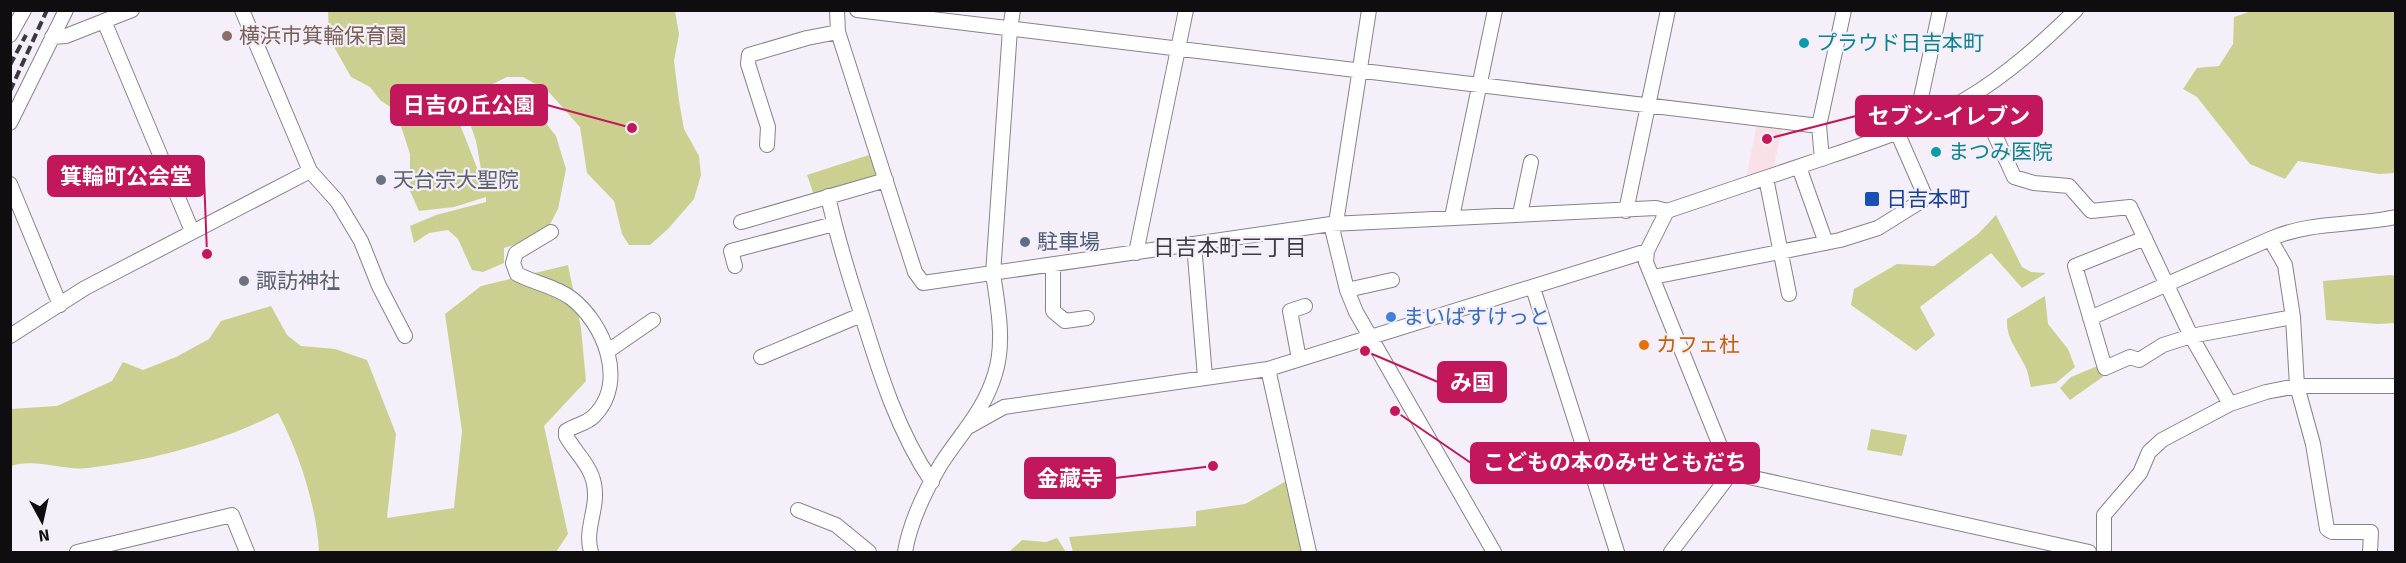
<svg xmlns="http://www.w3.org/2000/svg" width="2406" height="563" viewBox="0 0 2406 563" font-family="Signika,'Noto Sans JP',sans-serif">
<rect width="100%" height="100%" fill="#f5eff9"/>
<path fill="#fae0e7" d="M 1757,122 L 1783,126 L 1773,170 L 1746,180 Z"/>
<path fill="#cbd091" d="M 328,10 L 675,11 L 679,34 L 674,61 L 679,101 L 684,129 L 699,156 L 701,175 L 694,199 L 668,229 L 650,245 L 629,245 L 622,234 L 614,201 L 587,173 L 580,127 L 547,90 L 523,77 L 507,77 L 459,100 L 454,109 L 484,186 L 476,141 L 463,103 L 489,93 L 517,87 L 556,136 L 566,169 L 558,209 L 548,228 L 532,239 L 504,248 L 504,263 L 483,272 L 472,270 L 458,239 L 448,230 L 429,233 L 414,243 L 410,226 L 436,215 L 486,202 L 486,197 L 454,207 L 419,211 L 410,191 L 410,154 L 396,111 L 380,100 L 370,87 L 351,77 L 329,38 Z
M 2255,10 L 2395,11 L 2395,173 L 2379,174 L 2298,161 L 2285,179 L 2250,164 L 2197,97 L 2183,89 L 2197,68 L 2219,66 L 2233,44 L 2234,17 Z
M 872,154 L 879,178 L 814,195 L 807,175 Z
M 1996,215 L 2022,267 L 2031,272 L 2046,273 L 2022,288 L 1991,253 L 1920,307 L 1935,335 L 1916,351 L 1851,305 L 1854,289 L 1897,264 L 1934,266 L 1978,234 Z
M 568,265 L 581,328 L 586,381 L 544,426 L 568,534 L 556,552 L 319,552 C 317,508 299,452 278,413 C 221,442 153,460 88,468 C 62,471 36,458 11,466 L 10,409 L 57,406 L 112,381 L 123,362 L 143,370 L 176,357 L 209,339 L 221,321 L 271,306 L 287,335 L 301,346 L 335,349 L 367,360 L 396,434 L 387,518 L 454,508 L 462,431 L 445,314 L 481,286 Z
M 2390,275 L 2395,276 L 2395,323 L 2377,324 L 2326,320 L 2323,281 Z
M 2045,296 L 2048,324 L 2068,349 L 2075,367 L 2056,383 L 2031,387 C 2029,380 2028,370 2024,364 C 2016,348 2006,338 2007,319 Z
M 2100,365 L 2104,376 L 2070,400 L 2060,388 L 2071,377 Z
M 1871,429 L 1907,435 L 1902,456 L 1867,450 Z
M 1288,480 L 1309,552 L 1073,552 L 1069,537 L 1196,526 L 1196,511 L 1245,504 Z
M 1057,538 L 1066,552 L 1009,552 L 1022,540 L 1046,542 Z"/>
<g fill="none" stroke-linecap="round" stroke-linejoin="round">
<g stroke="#88828b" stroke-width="16">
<path id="minor" d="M 132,10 L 104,21 L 192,231
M 837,10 L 838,32 L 915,272 L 923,283 L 1331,224 L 1656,208 L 1667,211 C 1720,193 1774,175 1827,157 C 1875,141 1923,125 1966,99 C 2007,75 2042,43 2076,10
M 857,10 L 1819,126
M 10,35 L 24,10
M 52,37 L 66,36 L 104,21
M 1976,93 L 2014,177 L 2034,183 L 2069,186 L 2091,211 L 2130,207 L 2191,336 L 2230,404
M 10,123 L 66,10
M 1915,125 L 1940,10
M 767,145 L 768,127 L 748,64 L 749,55 L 807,38 L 838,32
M 1822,159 L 1819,126 L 1844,10
M 1799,167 L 1826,243
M 310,171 L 337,201 L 361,241 L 379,286 L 405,336
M 1766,178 L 1789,294
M 10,184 L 60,305
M 828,196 C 837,238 849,276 862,316 C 880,374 898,432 932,482
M 1626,211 L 1668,10
M 1667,211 L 1647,251 L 1646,262 L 1731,473
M 1520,214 L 1531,162
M 1452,217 L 1495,10
M 741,222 L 886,180
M 1336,223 L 1369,10
M 1331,224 L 1347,290 L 1356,312 L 1494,552
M 551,232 L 516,253 L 513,263 L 517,274 C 534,283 555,286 571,298 C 604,323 628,382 594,416 C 586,424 575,425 566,431 L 566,436 C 575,452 591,466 594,484 C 599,508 584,529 591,552
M 2145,238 L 2075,266 L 2105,368 L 2130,357 L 2139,360 L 2163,345 L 2191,336 L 2293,317
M 2270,239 C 2310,221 2354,226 2396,217
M 1194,244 L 1205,377
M 1136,253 L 1186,10
M 1053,265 L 1053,311 L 1065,321 L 1087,318
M 735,266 L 731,251 L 834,224
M 1653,277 L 1840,240 L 1878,228 L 1926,198 L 1897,132
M 1533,288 L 1617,552
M 1347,290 L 1392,280
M 2090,318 L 2270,239 L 2285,265 L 2293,317 L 2297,386 L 2313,444 L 2327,529 L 2332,532 L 2371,532 L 2370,552
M 10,336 L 85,288 L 310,171 L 242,10
M 608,351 L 653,320
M 761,357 L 861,315
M 1299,359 L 1290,311 L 1305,306
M 1268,369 L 1309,552
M 970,426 L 1004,407 L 1268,369 L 1647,251
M 1731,473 L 2089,552
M 798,510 L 836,525 L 869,552
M 77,552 L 232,515 L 247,552
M 905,552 C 910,522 925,491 941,464 C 961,433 984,411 995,374 C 1005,343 998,306 993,274 L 1010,29 L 1013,10
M 1671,552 L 1731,473
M 2104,552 L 2104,515 L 2140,473 L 2149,452 L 2162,440 L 2230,404 L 2266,392 L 2297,386 L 2396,386"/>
</g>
<use href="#minor" stroke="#fff" stroke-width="14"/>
<path stroke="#3c393d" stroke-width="4" stroke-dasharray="9 4.5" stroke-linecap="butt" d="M 10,65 L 26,35
M 10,91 L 47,10"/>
</g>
<circle fill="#8d6e63" stroke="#f5eff9" stroke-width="2" cx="227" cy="36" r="6"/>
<g fill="#0f9aa8" stroke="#f5eff9" stroke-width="2">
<circle cx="1804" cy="43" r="6"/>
<circle cx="1936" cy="152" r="6"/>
</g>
<g fill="#6b7280" stroke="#f5eff9" stroke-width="2">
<circle cx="381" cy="180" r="6"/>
<circle cx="244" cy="281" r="6"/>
</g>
<rect fill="#1a4fb4" stroke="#f5eff9" stroke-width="2" x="1864" y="191" width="16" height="16" rx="3"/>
<circle fill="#5c6f8a" stroke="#f5eff9" stroke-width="2" cx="1025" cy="242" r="6"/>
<circle fill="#3f7fe0" stroke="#f5eff9" stroke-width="2" cx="1391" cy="317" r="6"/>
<circle fill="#e8710a" stroke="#f5eff9" stroke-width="2" cx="1644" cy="345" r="6"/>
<g text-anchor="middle" stroke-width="4.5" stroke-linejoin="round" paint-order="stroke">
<g font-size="21" fill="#785e54" stroke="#f5eff9" text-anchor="start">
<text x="239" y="43">横浜市箕輪保育園</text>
</g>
<g font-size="21" fill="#0d838f" stroke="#f5eff9" text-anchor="start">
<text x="1816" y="50">プラウド日吉本町</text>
<text x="1948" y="159">まつみ医院</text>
</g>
<g font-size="21" fill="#5b616d" stroke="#f5eff9" text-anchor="start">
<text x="393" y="187">天台宗大聖院</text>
<text x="256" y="288">諏訪神社</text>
</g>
<g font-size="21" fill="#164399" stroke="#f5eff9" text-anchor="start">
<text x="1886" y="206">日吉本町</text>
</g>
<g font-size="21" fill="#4e5e75" stroke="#f5eff9" text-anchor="start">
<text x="1037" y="249">駐車場</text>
</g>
<g font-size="21" fill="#366cbe" stroke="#f5eff9" text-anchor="start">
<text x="1403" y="324">まいばすけっと</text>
</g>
<g font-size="21" fill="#c56008" stroke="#f5eff9" text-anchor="start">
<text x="1656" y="352">カフェ杜</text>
</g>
<g font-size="22" fill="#3f3a42" stroke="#f5eff9">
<text x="1230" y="255">日吉本町三丁目</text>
</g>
</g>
<path fill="none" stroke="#c2185b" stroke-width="2" d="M632 128L547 105M1767 139L1856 116M207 254L204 176M1365 351L1438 382M1395 411L1471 463M1213 466L1115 478"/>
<g fill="#c2185b" stroke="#f5eff9" stroke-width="2">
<circle cx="632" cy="128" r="6"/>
<circle cx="1767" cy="139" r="6"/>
<circle cx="207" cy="254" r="6"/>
<circle cx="1365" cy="351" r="6"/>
<circle cx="1395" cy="411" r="6"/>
<circle cx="1213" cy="466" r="6"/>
</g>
<g fill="#c2185b" stroke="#c2185b" stroke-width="2">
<rect x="391" y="85" width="156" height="40" rx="6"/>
<rect x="1856" y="96" width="186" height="40" rx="6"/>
<rect x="48" y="156" width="156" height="40" rx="6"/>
<rect x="1438" y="362" width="68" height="40" rx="6"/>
<rect x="1471" y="443" width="288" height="40" rx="6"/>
<rect x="1025" y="458" width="90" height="40" rx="6"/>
</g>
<g font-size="22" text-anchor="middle" font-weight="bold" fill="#fff">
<text x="469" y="113">日吉の丘公園</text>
<text x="1949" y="124">セブン-イレブン</text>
<text x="126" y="184">箕輪町公会堂</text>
<text x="1472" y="390">み国</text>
<text x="1615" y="470">こどもの本のみせともだち</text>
<text x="1070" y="486">金藏寺</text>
</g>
<rect width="2406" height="563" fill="none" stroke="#0f0d10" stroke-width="24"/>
<g transform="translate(42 521) rotate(172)" stroke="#f5eff9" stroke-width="4.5" paint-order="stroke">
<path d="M0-4.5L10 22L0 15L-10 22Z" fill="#0f0d10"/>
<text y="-9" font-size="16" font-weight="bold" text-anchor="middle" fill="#0f0d10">N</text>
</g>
</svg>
